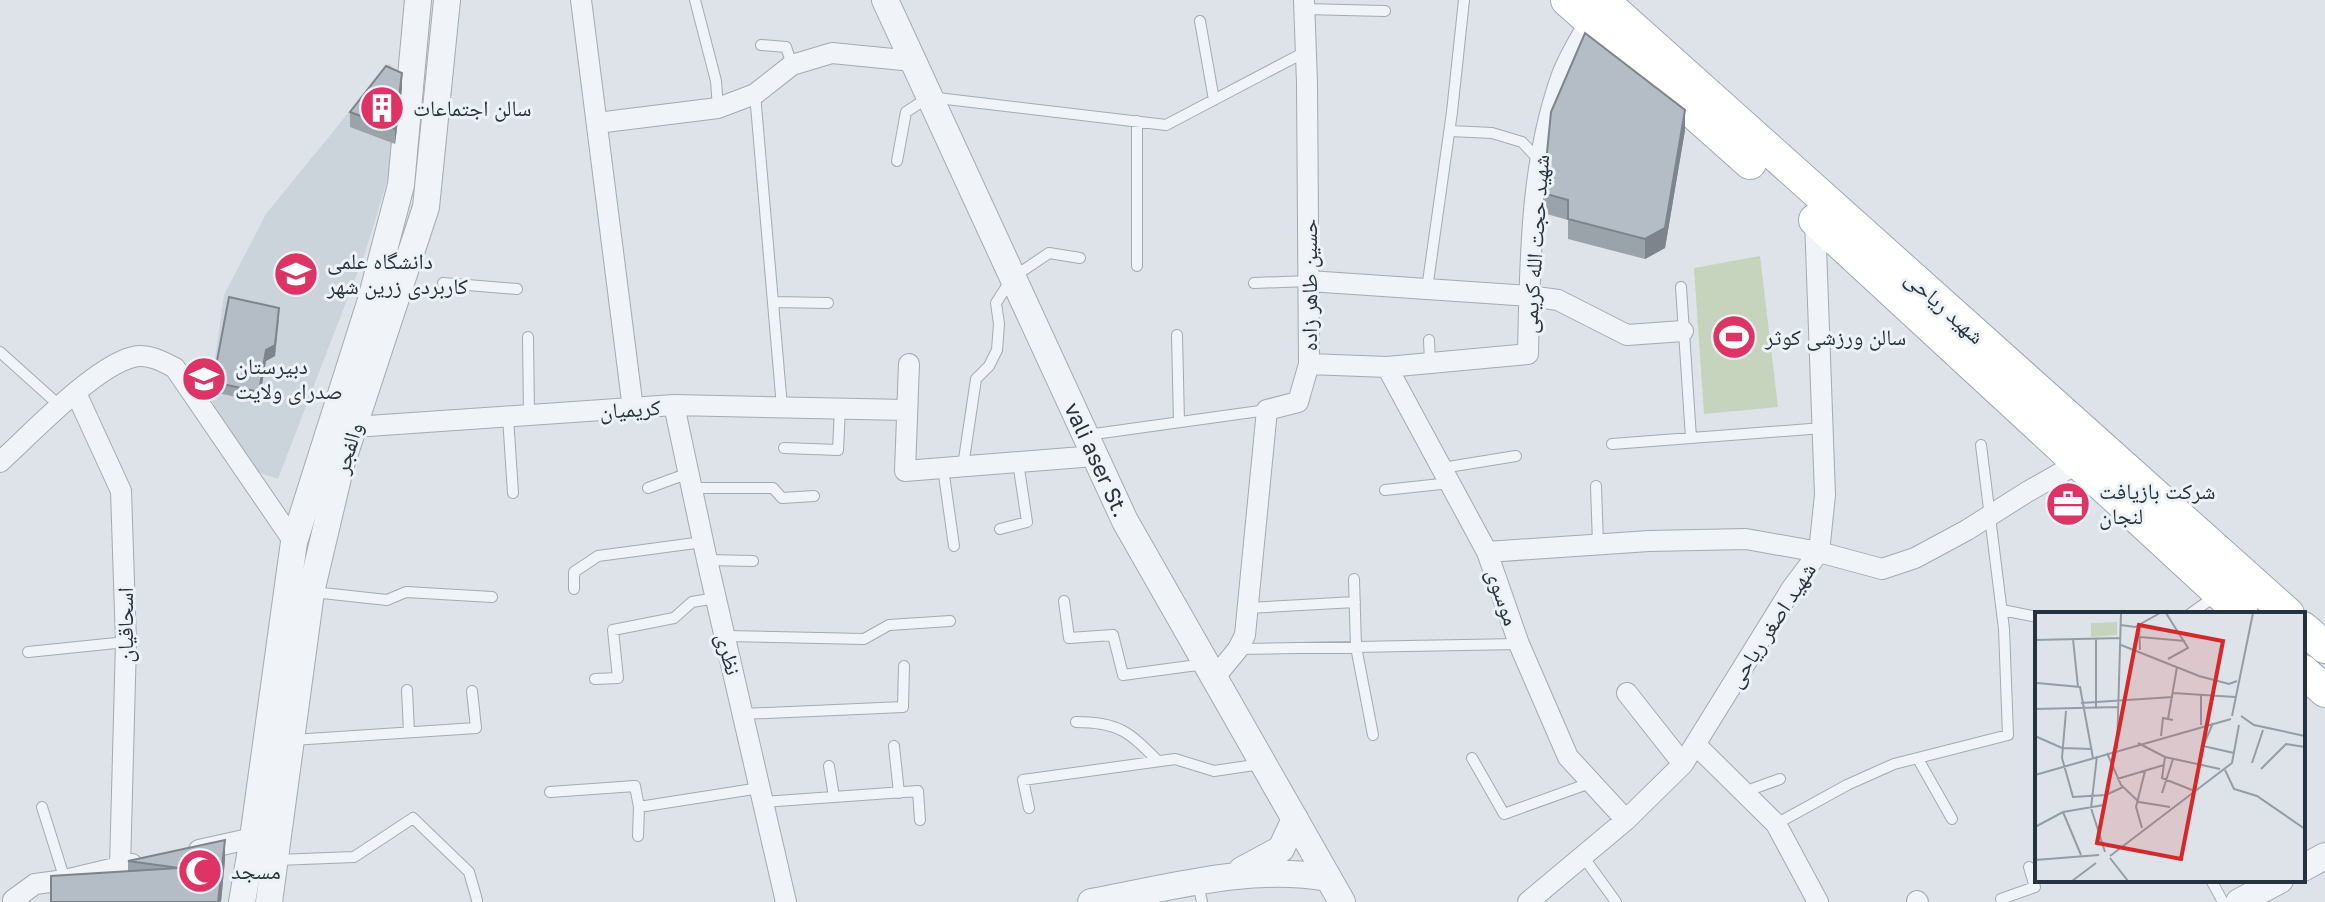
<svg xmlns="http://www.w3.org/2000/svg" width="2325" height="902" viewBox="0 0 2325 902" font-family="'Golos Text','Noto Naskh Arabic',sans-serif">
<rect width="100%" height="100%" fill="#dde3e9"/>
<path fill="#cbd3db" d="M 389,63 L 404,81 L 398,145 L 365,253 L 278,479 L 257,472 L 220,425 L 210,394 L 224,295 L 266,214 Z"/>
<path fill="#c6d4bd" d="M 1760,256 L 1778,407 L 1704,414 L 1694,268 Z"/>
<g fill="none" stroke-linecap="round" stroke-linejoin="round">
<g stroke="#a2abb3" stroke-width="12">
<path id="service" d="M 695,0 L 716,81 L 718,108
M 1304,9 L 1385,11
M 1200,21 L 1214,100
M 761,45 L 786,47 L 792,65
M 755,94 L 782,407
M 1137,121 L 1137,266
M 1450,131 L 1492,133 L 1522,142 L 1539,160
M 897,161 L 906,112 L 929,97 L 1166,125 L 1305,52
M 443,283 L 517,289
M 1254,283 L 1309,281
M 1681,287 L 1691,438
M 1427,289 L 1452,112 L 1464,0
M 773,302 L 828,303
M 1177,335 L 1179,422
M 528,337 L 529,416
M 1429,340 L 1430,363
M 0,352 L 60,406
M 508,417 L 513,493
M 1087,435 L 1267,410
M 1612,444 L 1823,428
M 784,448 L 838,450 L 840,408
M 963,466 L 976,379 L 989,366 L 997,350 L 999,324 L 996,303 L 1012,278 L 1049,253 L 1080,258
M 943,468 L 954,546
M 1442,468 L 1516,456
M 1596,486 L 1598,544
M 648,488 L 689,473
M 692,488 L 773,488 L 782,498 L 814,496
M 1385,490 L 1450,483
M 1000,529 L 1027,522 L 1018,462
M 707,560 L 753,561
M 1354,579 L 1356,647 L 1373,735
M 574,589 L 574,572 L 598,556 L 703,542
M 313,592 L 387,600 L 406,592 L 492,597
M 1064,601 L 1069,638 L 1113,635 L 1123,675 L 1205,664
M 1248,608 L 1355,602
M 2002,610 L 2037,617
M 2190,614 L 2214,597
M 725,636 L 864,639 L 889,625 L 950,621
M 1238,649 L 1519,644
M 28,652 L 126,642
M 595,679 L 618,678 L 613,630 L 674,618 L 692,602 L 716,598
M 407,690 L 409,732
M 743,714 L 903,707 L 904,666
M 1076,722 C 1119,722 1129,732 1158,761
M 293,740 L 476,728 L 472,691
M 894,746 L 899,793
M 1472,758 L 1504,814 L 1590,783
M 1918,759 L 1952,819
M 829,766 L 834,797
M 550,792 L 635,786 L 639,807 L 760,788
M 1744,792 L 1780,779
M 763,802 L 918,791 L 920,820
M 42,807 L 65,880
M 1029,808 L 1023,780 L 1175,759 L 1214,771 L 1261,764
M 1776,824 L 1847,785 L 1894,764 L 2008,735 L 2004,629 L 1981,445
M 638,836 L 639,807
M 1582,855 L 1616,902
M 277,860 L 354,857 L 413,818 L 469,872 L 477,900
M 2211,880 L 2223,902
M 1198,884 L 1202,902
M 2003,902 L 2001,899 L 2035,887 L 2029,867"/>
</g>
<g stroke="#a2abb3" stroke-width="22">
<path id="minor" d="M 581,0 L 633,409
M 597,123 L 718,108 L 755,94 L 792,65 L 832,53 L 913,61
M 1309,281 L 1529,296 L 1558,300 L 1627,335 L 1683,331
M 909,364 L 905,471 L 1095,456
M 1309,364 L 1387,367 L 1528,354 C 1530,262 1530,163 1562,75 C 1569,56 1581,38 1590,21
M 1387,367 L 1487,552 L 1519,644 L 1568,757 L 1626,820
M 76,393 L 121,491 L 126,642 L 120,867
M 674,405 L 707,560 L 786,902
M 354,427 L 674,405 L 906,410
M 0,462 C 30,435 95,366 133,357 C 147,353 162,361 175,368 L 294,542
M 1487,552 L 1649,541 L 1746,539 L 1819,552 L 1882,569 L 1915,558 L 1967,530 L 2027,492 L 2078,463
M 1215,677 L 1238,649 L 1245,635 L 1267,410 L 1298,402 L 1309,364 L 1307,83 L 1304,0
M 1627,693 L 1683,764
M 1696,745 L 1776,824 L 1818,902
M 199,850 L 253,838
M 13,900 L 35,884 L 65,880 L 132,864
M 1917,901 L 1918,902
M 1528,902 L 1626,820 L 1683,764 L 1792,588 L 1819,552 L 1825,495 L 1815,220"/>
</g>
<g stroke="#a2abb3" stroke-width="28">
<g id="tertiary">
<path id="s1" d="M 885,0 L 1125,521 L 1342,902"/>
<path d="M 2303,868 L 2325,856"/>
<path d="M 1242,870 L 1281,849 L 1295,819"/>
<path d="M 242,902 L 253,838 L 294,542 L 370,303 L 401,185 L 418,0"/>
<path d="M 269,902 L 311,592 L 341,465 L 426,207 L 447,0"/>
<path d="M 1091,902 C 1169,888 1249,864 1328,878"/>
<path d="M 2239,902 L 2280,880"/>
</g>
</g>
<g stroke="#9baab6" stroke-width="34">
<path id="primary" d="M 1567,0 L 1750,163
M 1602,0 L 2288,614
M 1815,220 L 2242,614
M 2303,628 L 2325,647
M 2303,671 L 2325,691"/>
</g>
<use href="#service" stroke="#f0f3f7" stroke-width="10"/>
<use href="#minor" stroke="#f0f3f7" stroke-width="20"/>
<use href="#tertiary" stroke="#f0f3f7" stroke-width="26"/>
<use href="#primary" stroke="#fff" stroke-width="32"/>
</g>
<path fill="#9ba3aa" d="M 402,88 L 395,144 L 350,127 L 350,112 Z
M 1685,130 L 1665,248 L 1645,259 L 1568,239 L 1568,220 L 1543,213 L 1543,193 Z
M 279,319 L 275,356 L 266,361 L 259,402 L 213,392 L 213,382 Z
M 225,860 L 221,902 L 51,902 L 128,871 L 128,861 Z"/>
<path fill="#7e848b" d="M 402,73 L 402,88 L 395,144 L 395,129 Z
M 1685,110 L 1685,130 L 1665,248 L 1645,259 L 1645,239 Z
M 279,308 L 275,356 L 266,361 L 259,402 L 259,392 L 266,350 Z
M 225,840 L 225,860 L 221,902 L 218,902 Z"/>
<path fill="#b4bdc6" stroke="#7e848b" stroke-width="2" d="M 1585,33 L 1685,110 L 1665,228 L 1645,239 L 1568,219 L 1568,200 L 1543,193 L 1551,112 Z
M 386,66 L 402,73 L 395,129 L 350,112 Z
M 229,297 L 279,308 L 275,345 L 266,350 L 259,392 L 213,382 Z
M 225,840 L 218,902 L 51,902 L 51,876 L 179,868 L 128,861 Z"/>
<defs>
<g id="building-disc" transform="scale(2.3)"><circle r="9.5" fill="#dd3365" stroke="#edf2f6"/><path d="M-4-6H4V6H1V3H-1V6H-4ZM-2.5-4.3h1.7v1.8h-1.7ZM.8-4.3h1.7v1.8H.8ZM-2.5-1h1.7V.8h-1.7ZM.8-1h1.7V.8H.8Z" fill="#fff"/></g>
<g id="university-disc" transform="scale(2.3)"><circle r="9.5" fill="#dd3365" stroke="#edf2f6"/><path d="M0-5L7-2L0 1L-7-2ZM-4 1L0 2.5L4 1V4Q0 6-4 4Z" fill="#fff"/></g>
<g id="stadium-disc" transform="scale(2.3)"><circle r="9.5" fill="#dd3365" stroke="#edf2f6"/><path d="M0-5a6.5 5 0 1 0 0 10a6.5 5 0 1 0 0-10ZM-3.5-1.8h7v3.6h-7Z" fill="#fff"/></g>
<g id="school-disc" transform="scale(2.3)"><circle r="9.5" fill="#dd3365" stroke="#edf2f6"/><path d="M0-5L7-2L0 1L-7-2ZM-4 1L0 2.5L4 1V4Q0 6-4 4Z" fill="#fff"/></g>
<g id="office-disc" transform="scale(2.3)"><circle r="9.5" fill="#dd3365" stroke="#edf2f6"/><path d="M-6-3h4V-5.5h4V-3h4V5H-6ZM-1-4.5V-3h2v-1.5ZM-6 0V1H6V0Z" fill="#fff"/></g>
<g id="mosque-disc" transform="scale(2.3)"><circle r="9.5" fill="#dd3365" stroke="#edf2f6"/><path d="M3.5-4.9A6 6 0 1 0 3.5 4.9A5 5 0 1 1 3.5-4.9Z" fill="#fff"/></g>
</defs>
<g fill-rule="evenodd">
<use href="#building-disc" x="382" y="108"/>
<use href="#university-disc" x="296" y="274"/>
<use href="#stadium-disc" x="1734" y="337"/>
<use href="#school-disc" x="204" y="379"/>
<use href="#office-disc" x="2068" y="504"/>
<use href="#mosque-disc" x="200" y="871"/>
</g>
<g text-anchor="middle" stroke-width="6" stroke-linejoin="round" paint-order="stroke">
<g font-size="22" fill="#253341" stroke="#edf2f6" text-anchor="start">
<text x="413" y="116">سالن اجتماعات</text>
<text x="327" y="269">دانشگاه علمی<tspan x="327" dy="25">کاربردی زرین شهر</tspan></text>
<text x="1765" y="345">سالن ورزشی کوثر</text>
<text x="235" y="374">دبیرستان<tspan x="235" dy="25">صدرای ولایت</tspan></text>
<text x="2099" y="499">شرکت بازیافت<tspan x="2099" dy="25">لنجان</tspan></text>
<text x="231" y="879">مسجد</text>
</g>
<g font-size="22" fill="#253341" stroke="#edf2f6">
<text transform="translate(1535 244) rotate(-86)" y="8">شهید حجت الله کریمی</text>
<text transform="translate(1309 285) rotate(-90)" y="8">حسین طاهر زاده</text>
<text transform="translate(1945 307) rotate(42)" y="8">شهید ریاحی</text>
<text transform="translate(630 409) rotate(-4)" y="8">کریمیان</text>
<text transform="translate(348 448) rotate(-73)" y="8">والفجر</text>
<text dy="8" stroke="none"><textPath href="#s1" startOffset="506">vali aser St.</textPath></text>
<text transform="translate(1503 597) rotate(71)" y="8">موسوی</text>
<text transform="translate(125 625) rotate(-90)" y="8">اسحاقیان</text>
<text transform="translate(1771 625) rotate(-57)" y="8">شهید اصغر ریاحی</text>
<text transform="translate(729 654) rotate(76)" y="8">نظری</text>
</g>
</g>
<g transform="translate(2035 612)">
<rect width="270" height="270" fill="#dde3e9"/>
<path d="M 82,10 L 82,23 L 56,25 L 56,11 Z" fill="#c6d4bd"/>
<path fill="none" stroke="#939da6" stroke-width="2" d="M 131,1 L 153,36 L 133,47M 86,13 L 100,15 L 125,1M 104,14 L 105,38M 105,25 L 150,29M 38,27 L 43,75M 0,28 L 86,26M 86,33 L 164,64 L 194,72 L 202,69M 2,71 L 45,75 L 58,146M 138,81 L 200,85M 166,83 L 166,113M 46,91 L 138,85M 0,97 L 84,95M 61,97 L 61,27M 31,99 L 27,146 L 38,185 L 71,183 L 88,175M 197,104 L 218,1M 206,104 L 219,113 L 270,124M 133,107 L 142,55M 178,111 L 168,134 L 199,141M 0,124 L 27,136 L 57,137M 126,124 L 128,106 L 138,108M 103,131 L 130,145 L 185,157M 82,137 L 86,1M 72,141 L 86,173 L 104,190 L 135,195M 62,144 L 56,196 L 70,240M 130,145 L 127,166 L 157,178M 217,151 L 228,118M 226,157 L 251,132 L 270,135M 190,158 L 199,177 L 222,184 L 270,217M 0,163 L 196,107M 82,167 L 129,153M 127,181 L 138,147M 28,200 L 46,243M 0,215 L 28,200 L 69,193M 107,216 L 101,195 L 110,159M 75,244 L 197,151 L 204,113M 75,246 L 93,269M 0,248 L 64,243M 37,269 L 61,251"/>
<path fill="#d62828" fill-opacity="0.15" stroke="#d62828" stroke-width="4" d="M 104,13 L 188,29 L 146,247 L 62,231 Z"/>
<rect width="270" height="270" fill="none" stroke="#253341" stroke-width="4"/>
</g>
</svg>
